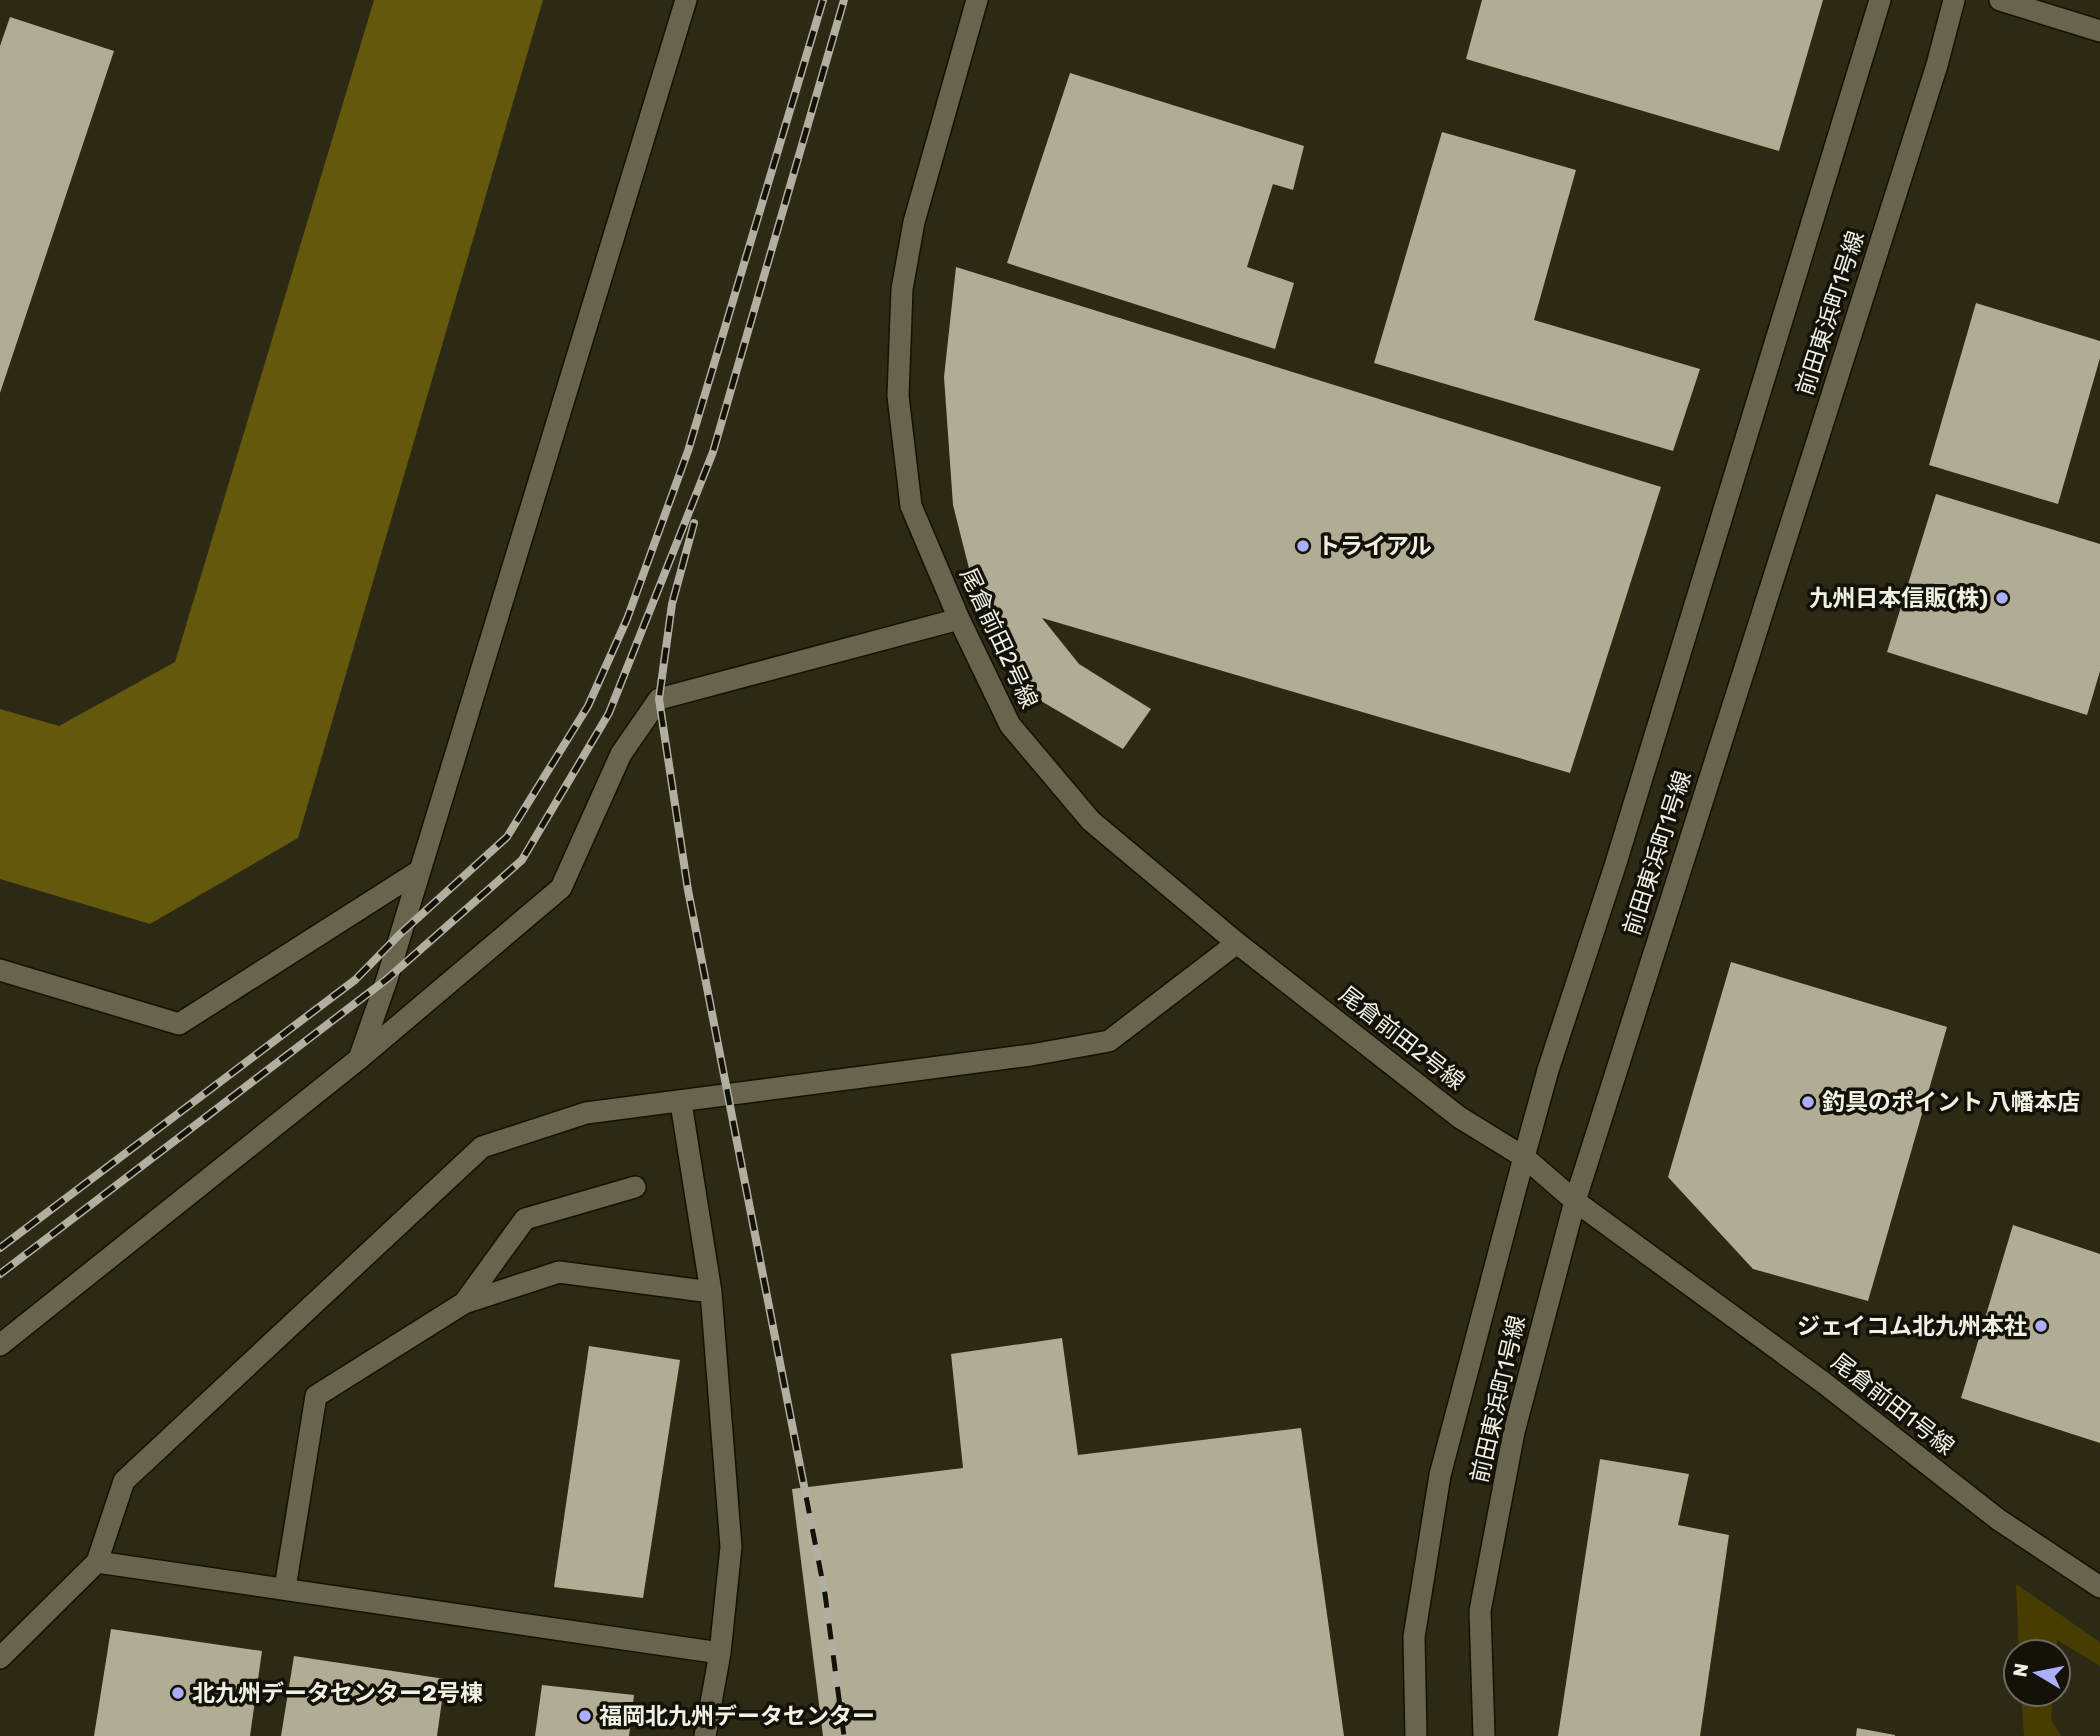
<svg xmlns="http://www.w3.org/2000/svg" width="2100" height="1736" viewBox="0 0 2100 1736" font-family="Rubik,'Noto Sans JP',sans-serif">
<rect width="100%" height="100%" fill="#2c2914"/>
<path fill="#473d00" d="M 2016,1584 L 2100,1642 L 2100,1666 L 2057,1640 L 2056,1652 L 2019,1652 Z
M 2021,1694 L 2053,1694 L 2051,1719 L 2061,1736 L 2024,1736 Z"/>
<path fill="#64580d" d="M 374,0 L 543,0 L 298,838 L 150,924 L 0,879 L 0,709 L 59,726 L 175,662 Z"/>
<path fill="#b1ad94" d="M 1482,0 L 1823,0 L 1779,151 L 1466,59 Z
M 10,17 L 114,51 L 0,393 L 0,46 Z
M 1070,73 L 1304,146 L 1293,190 L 1273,184 L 1247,267 L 1294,283 L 1275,349 L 1007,263 Z
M 1442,132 L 1576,170 L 1534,320 L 1700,369 L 1673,451 L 1374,363 Z
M 956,267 L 1661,487 L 1570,773 L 1042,618 L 1079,664 L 1151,709 L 1123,749 L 1041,701 L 1012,664 L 974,588 L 953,505 L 944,377 Z
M 1976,303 L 2100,341 L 2100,358 L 2058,504 L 1929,465 Z
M 1936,494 L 2100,544 L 2100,671 L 2087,715 L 1887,652 Z
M 1731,962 L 1947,1027 L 1868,1301 L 1753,1269 L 1668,1177 Z
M 2013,1225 L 2100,1254 L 2100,1443 L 1961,1398 Z
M 1062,1338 L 1078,1455 L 1301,1428 L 1344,1736 L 823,1736 L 792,1489 L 963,1468 L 951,1354 Z
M 589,1346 L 680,1360 L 643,1598 L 554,1587 Z
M 1600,1459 L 1689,1474 L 1678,1525 L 1729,1535 L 1700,1736 L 1558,1736 Z
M 111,1629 L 262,1651 L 250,1736 L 94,1736 Z
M 294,1656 L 445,1679 L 437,1736 L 281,1736 Z
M 542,1685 L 634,1695 L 629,1736 L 535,1736 Z
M 1857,1728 L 1895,1735 L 1895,1736 L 1856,1736 Z"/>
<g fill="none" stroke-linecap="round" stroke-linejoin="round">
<g stroke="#151101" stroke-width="24">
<path id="minor" d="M 977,0 L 914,222 L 902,289 L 898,396 L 911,506 L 959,619 L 1010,725 L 1091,821 L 1237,943 L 1459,1117 L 1524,1157 L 1575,1201 L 1824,1383 L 1999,1520 L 2100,1587
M 2000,0 L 2100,31
M 0,970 L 179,1024 L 419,871
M 360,1056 L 387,979 L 686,0
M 464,1303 L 525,1219 L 635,1187
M 0,1345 L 360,1058 L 561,888 L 621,754 L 659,699 L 959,619
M 97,1562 L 720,1653 L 731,1547 L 711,1292 L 681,1103
M 285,1588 L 316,1396 L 464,1303 L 559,1272 L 711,1292
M 0,1658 L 97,1562 L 124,1481 L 482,1147 L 586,1113 L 1031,1055 L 1109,1041 L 1237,943
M 705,1736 L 720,1653
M 1416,1736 L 1414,1637 L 1440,1475 L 1524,1157 L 1548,1070 L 1615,866 L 1880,0
M 1484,1736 L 1480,1611 L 1514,1432 L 1575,1201 L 1937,65 L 1954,0"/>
</g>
<use href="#minor" stroke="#68644d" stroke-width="21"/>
<g stroke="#b1af9f" stroke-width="8">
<path id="rail" d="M 694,523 L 672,604 L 659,699 L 688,890 L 825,1594 L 844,1736
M 0,1248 L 355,980 L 400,934 L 507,837 L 588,706 L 627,619 L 688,451 L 823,0
M 0,1274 L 387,979 L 522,860 L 609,713 L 713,452 L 844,0"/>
</g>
<use href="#rail" stroke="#131108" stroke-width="5" stroke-dasharray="16" stroke-linecap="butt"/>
</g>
<g fill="#adaefb" stroke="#131108" stroke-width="2.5">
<circle cx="1303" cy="546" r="7"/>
<circle cx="2002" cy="598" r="7"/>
<circle cx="1808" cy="1102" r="7"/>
<circle cx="2041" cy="1326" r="7"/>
<circle cx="178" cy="1693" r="7"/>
<circle cx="585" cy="1716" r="7"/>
</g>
<g text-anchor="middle" stroke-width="7" stroke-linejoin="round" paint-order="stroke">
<g font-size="23" fill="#f2f0e3" stroke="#131108">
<text transform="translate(1830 313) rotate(-72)" y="8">前田東浜町1号線</text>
<text transform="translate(999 638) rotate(65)" y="8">尾倉前田2号線</text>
<text transform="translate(1657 853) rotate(-72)" y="8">前田東浜町1号線</text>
<text transform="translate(1402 1038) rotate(38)" y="8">尾倉前田2号線</text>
<text transform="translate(1498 1399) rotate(-77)" y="8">前田東浜町1号線</text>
<text transform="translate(1893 1404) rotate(38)" y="8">尾倉前田1号線</text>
</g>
<g font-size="23" font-weight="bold" fill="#f2f0e3" stroke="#131108" text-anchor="start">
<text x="1317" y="554">トライアル</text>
<text x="1988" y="606" text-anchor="end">九州日本信販(株)</text>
<text x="1822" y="1110">釣具のポイント 八幡本店</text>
<text x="2027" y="1334" text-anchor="end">ジェイコム北九州本社</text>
<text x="192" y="1701">北九州データセンター2号棟</text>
<text x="599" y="1724">福岡北九州データセンター</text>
</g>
</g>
<g transform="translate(2037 1673) rotate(280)"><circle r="33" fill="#131108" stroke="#6c6a60" stroke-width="2"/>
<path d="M0-5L12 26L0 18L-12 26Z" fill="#adaefb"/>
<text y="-10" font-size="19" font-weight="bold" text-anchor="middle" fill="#f2f0e3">N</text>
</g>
</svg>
